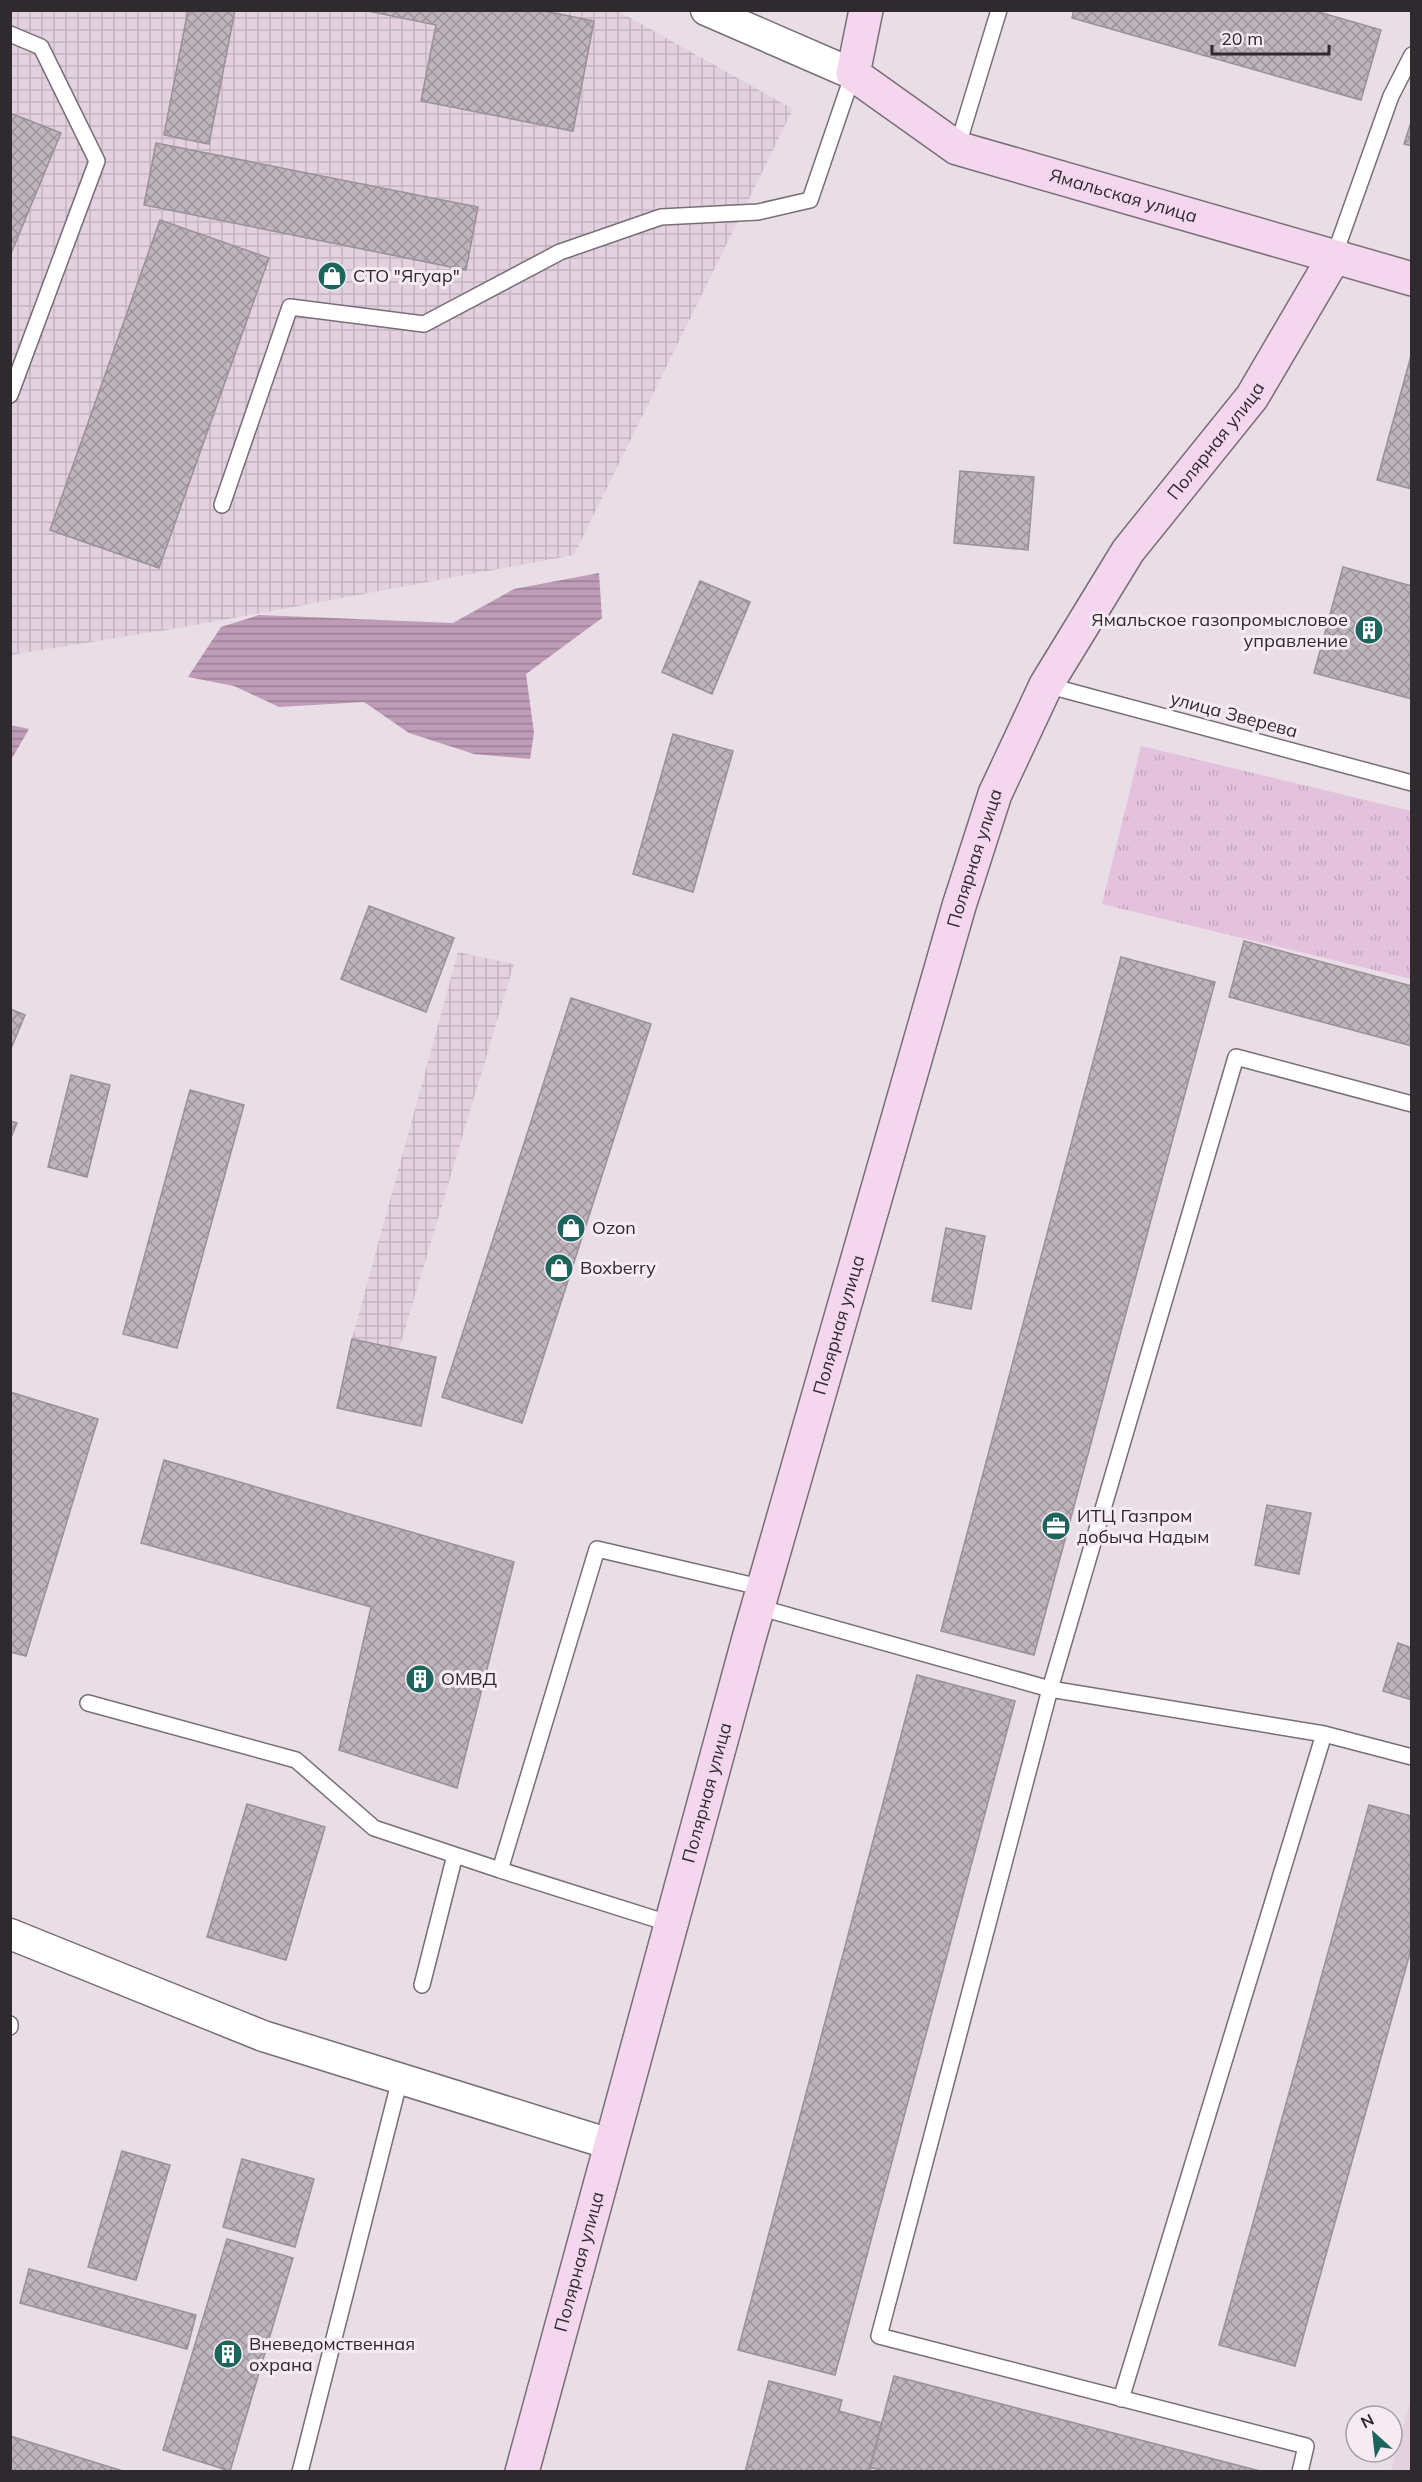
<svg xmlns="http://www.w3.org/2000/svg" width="1422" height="2482" viewBox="0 0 1422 2482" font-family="Mulish,sans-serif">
<defs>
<pattern id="industrial-grid" width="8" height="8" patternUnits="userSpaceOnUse" patternTransform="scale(1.5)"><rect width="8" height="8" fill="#e3d1df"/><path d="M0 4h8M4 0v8" fill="none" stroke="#c3b4c0"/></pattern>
<pattern id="grass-tufts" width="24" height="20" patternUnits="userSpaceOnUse" patternTransform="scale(1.5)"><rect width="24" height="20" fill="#e4c1dc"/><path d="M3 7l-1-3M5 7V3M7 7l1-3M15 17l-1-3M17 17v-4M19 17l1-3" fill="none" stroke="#c4a6bd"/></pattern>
<pattern id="water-rules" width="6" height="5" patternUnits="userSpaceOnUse" patternTransform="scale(1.5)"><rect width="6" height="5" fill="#be9bb6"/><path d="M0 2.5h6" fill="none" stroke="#9b7f94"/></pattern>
<pattern id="building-cross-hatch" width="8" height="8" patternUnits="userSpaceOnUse" patternTransform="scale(1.5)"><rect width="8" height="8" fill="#bfb4bd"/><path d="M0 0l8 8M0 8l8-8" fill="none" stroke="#9c939a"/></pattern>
</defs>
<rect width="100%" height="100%" fill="#e9dde6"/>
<path fill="#e3d1df" d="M 1411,2399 L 1411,2471 L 1391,2471 Z"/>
<path fill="url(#industrial-grid)" d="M 11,11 L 618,11 L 793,109 L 574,555 L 190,626 L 11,655 Z
M 458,952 L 514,964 L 399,1349 L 352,1339 Z"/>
<path fill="url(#grass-tufts)" d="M 1141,746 L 1411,811 L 1411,979 L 1102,904 Z"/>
<path fill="url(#water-rules)" d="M 599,573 L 602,618 L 526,674 L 534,733 L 530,759 L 474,754 L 409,733 L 364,702 L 279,707 L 234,686 L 188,677 L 221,627 L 259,615 L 453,623 L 514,589 Z
M 11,725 L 29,729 L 11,760 L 10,725 Z"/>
<path fill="url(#building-cross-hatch)" stroke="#9a9098" stroke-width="1.5" d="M 188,10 L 235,10 L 209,144 L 164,135 Z
M 363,10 L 540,10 L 594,21 L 573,131 L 421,101 L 436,25 Z
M 1074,10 L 1312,10 L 1381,30 L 1361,100 L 1072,18 Z
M 10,113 L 61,133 L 10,256 Z
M 1412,119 L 1412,146 L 1404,144 Z
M 156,143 L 478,207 L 466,270 L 144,205 Z
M 160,220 L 269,258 L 159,568 L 50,530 Z
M 1412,352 L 1412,489 L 1377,480 Z
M 960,471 L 1034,477 L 1028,550 L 954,543 Z
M 1343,567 L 1412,586 L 1412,699 L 1314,673 Z
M 700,581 L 750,602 L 712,694 L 662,672 Z
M 673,734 L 733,751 L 693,892 L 633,874 Z
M 369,906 L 454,938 L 426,1012 L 341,979 Z
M 1244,941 L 1412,986 L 1412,1046 L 1229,997 Z
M 1121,957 L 1215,982 L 1034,1655 L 941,1631 Z
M 571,998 L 651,1024 L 522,1423 L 442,1397 Z
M 10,1009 L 25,1015 L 10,1051 Z
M 71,1075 L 110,1085 L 87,1177 L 48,1167 Z
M 190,1090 L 244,1105 L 177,1348 L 123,1334 Z
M 10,1121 L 17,1123 L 10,1140 Z
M 946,1228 L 985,1236 L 971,1309 L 932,1301 Z
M 352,1339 L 436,1357 L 421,1426 L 337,1408 Z
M 10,1392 L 98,1419 L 26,1656 L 10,1652 Z
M 164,1460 L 514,1562 L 457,1788 L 339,1750 L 371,1607 L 141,1543 Z
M 1267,1505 L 1311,1513 L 1299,1574 L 1255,1565 Z
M 1398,1643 L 1412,1648 L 1412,1700 L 1383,1691 Z
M 917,1675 L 1015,1701 L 835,2375 L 738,2350 Z
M 247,1804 L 325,1827 L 286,1960 L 207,1937 Z
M 1369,1805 L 1412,1816 L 1412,1946 L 1295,2366 L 1219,2345 Z
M 122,2151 L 170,2165 L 136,2280 L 88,2267 Z
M 242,2159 L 314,2179 L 295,2247 L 223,2227 Z
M 227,2239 L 293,2258 L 230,2471 L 163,2450 Z
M 29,2269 L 196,2315 L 187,2349 L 20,2303 Z
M 894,2376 L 1260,2471 L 886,2472 L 870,2467 Z
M 769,2381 L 842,2400 L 839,2411 L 882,2423 L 869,2472 L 745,2472 Z
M 10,2436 L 126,2472 L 10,2472 Z"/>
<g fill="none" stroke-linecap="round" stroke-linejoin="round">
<g stroke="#786e76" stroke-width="18">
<path id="lane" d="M 10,34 L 41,47 L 97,161 L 10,395
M 957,148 L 999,10
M 1333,259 L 1391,96 L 1412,55
M 222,505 L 290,307 L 424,324 L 560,252 L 661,217 L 758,212 L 810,200 L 853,74
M 1046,685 L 1412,783
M 758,1607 L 1050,1689 L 1324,1734 L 1412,1757
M 88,1703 L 296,1760 L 374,1828 L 500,1870
M 671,1924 L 500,1870 L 597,1549 L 764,1588
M 422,1985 L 455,1855
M 10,2024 L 10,2027
M 1121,2399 L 1324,1734
M 300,2472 L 400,2079
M 1300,2472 L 1306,2446 L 879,2336 L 1050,1689 L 1236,1057 L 1412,1104"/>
</g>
<g stroke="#786e76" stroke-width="33">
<path id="street" d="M 706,10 L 853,74
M 10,1934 L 263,2036 L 610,2144"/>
</g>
<g stroke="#786e76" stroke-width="36">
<g id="secondary">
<path id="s1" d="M 866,10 L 853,74 L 957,148 L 1412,279"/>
<path id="s2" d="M 522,2472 L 749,1638 L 959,906 L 995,794 L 1046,685 L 1128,551 L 1252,397 L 1333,259"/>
</g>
</g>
<use href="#lane" stroke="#fff" stroke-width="15"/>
<use href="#street" stroke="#fff" stroke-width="30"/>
<use href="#secondary" stroke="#f4d7ef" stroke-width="33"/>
</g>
<defs>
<g id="shop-disc" transform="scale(1.5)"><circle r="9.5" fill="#1b655c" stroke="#f6eaf3"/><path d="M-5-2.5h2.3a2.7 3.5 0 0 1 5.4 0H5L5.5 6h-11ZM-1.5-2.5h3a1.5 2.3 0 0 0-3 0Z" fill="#fff"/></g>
<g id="building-disc" transform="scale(1.5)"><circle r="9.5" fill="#1b655c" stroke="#f6eaf3"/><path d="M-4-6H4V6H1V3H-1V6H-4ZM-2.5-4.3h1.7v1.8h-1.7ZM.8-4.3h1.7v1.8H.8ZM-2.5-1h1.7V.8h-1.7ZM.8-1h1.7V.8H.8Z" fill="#fff"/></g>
<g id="office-disc" transform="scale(1.5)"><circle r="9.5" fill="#1b655c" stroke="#f6eaf3"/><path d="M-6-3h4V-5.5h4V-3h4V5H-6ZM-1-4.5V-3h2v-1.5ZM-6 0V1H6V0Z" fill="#fff"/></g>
</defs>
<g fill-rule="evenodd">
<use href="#shop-disc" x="332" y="276"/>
<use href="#building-disc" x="1369" y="630"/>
<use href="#shop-disc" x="571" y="1228"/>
<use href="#shop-disc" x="559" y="1268"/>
<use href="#office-disc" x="1056" y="1526"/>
<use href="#building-disc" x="420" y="1679"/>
<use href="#building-disc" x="228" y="2354"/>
</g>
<g text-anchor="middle" stroke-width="6" stroke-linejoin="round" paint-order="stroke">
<g font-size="18" fill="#2e2a2d" stroke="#f6eaf3">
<text dy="6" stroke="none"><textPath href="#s1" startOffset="366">Ямальская улица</textPath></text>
<text dy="6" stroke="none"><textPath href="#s2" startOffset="2162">Полярная улица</textPath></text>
<text transform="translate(1234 715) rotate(15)" y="6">улица Зверева</text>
<text dy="6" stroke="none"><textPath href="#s2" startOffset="1676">Полярная улица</textPath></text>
<text dy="6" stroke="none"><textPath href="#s2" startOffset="1190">Полярная улица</textPath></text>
<text dy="6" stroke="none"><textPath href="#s2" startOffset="704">Полярная улица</textPath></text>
<text dy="6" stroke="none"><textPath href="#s2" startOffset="218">Полярная улица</textPath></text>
</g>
<g font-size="18" fill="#2e2a2d" stroke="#f6eaf3" text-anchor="start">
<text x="353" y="282">СТО "Ягуар"</text>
<text x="1348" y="626" text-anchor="end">Ямальское газопромысловое<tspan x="1348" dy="21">управление</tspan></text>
<text x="592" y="1234">Ozon</text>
<text x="580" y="1274">Boxberry</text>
<text x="1077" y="1522">ИТЦ Газпром<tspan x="1077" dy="21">добыча Надым</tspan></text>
<text x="441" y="1685">ОМВД</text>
<text x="249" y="2350">Вневедомственная<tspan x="249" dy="21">охрана</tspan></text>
</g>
</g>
<rect width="1422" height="2482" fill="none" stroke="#2e2a2d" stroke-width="24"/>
<g transform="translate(1374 2434) rotate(333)"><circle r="28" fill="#f6eaf3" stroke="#a69da4" stroke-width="1.5"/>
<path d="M0-4.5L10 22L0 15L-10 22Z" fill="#1b655c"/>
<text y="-9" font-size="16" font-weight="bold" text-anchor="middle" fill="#2e2a2d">N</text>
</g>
<path d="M1212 45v9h117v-9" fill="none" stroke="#2e2a2d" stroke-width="3"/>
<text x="1221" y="45" font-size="18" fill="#2e2a2d" stroke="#f6eaf3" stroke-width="4.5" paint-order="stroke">20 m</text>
</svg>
